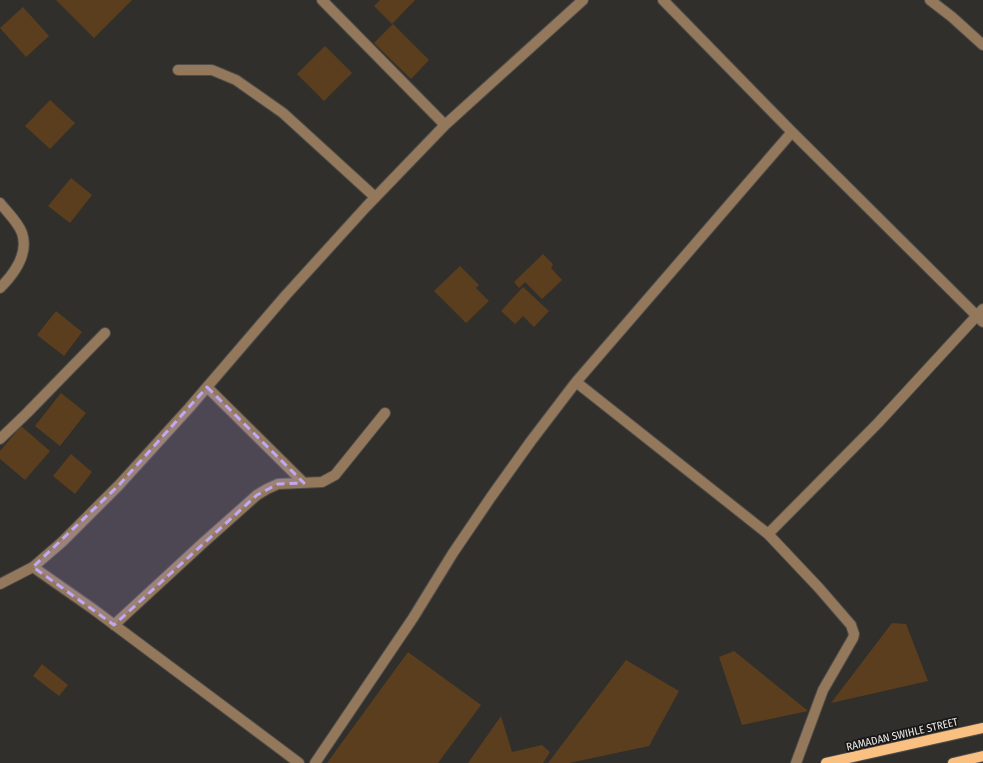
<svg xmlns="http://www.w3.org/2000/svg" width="983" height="763" viewBox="0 0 983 763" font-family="'Fira Sans Condensed',sans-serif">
<rect width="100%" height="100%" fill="#312f2c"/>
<path fill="#5b3e1e" d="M 56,0 L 132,0 L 94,38 Z
M 380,0 L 415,0 L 392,24 L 374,6 Z
M 23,7 L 49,36 L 26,57 L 0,28 Z
M 393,24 L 429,60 L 411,79 L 374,43 Z
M 325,46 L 352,73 L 324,101 L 297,74 Z
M 50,100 L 75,123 L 50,149 L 25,126 Z
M 71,178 L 92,195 L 70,223 L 48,206 Z
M 543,254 L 553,264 L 551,268 L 562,280 L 542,299 L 525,282 L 519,288 L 514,282 Z
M 460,266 L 479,285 L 476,288 L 489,301 L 466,323 L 434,291 Z
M 523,287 L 549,311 L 534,327 L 523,316 L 515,324 L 501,311 Z
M 56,311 L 82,332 L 64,356 L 37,335 Z
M 61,393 L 86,413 L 60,446 L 35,426 Z
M 21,426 L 50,451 L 25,480 L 0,459 L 0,451 Z
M 71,454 L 92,472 L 75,494 L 53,476 Z
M 892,623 L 906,624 L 928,681 L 831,703 Z
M 734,651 L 808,711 L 742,725 L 719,657 Z
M 408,652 L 481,705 L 438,763 L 327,763 Z
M 626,660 L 679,691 L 649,746 L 569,763 L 548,763 Z
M 42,664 L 68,685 L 59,696 L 33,676 Z
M 501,716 L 512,752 L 542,745 L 550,752 L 543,763 L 468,763 Z"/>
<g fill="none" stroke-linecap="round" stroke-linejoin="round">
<g stroke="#4f4d4a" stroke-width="12">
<path id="minor" d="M 322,0 L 445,125
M 663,0 L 792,132 L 983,322
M 930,0 L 952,17 L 983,45
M 178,70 L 212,70 L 236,80 L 283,113 L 375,197
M 0,203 C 7,212 18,222 22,233 C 29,254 14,274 0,288
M 576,382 L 768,534 L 819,588 L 851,625 L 854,634 L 853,638 L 823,690 L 796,763
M 207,387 L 304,483
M 0,439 L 27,413 L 105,333
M 768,534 L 878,423 L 983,309
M 33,567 L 93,609 L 299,763
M 0,584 L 33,567 L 62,542 L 119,485 L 189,408 L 286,295 L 366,207 L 445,125 L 583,0
M 114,625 L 203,543 L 257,495 L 267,489 L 278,484 L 322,482 L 335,475 L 385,413
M 315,763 L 413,618 L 453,553 L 491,497 L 531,441 L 576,382 L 792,132"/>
</g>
<g stroke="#4f4d4a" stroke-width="12">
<path id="major" d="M 826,763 L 983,728
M 953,763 L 983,756"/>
</g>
<use href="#minor" stroke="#94785b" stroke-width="10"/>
<use href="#major" stroke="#fac081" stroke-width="10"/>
</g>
<path fill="#bda9f5" fill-opacity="0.2" stroke="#bda9f5" stroke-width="3" stroke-dasharray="8 5" stroke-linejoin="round" d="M 207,387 L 304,483 L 278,484 L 257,495 L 114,625 L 33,567 L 119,485 Z"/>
<g text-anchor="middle" stroke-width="3.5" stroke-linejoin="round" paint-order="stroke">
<g font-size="11" fill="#eae8e6" stroke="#181716">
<text transform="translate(902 734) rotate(-13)" y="4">RAMADAN SWIHLE STREET</text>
</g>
</g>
</svg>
